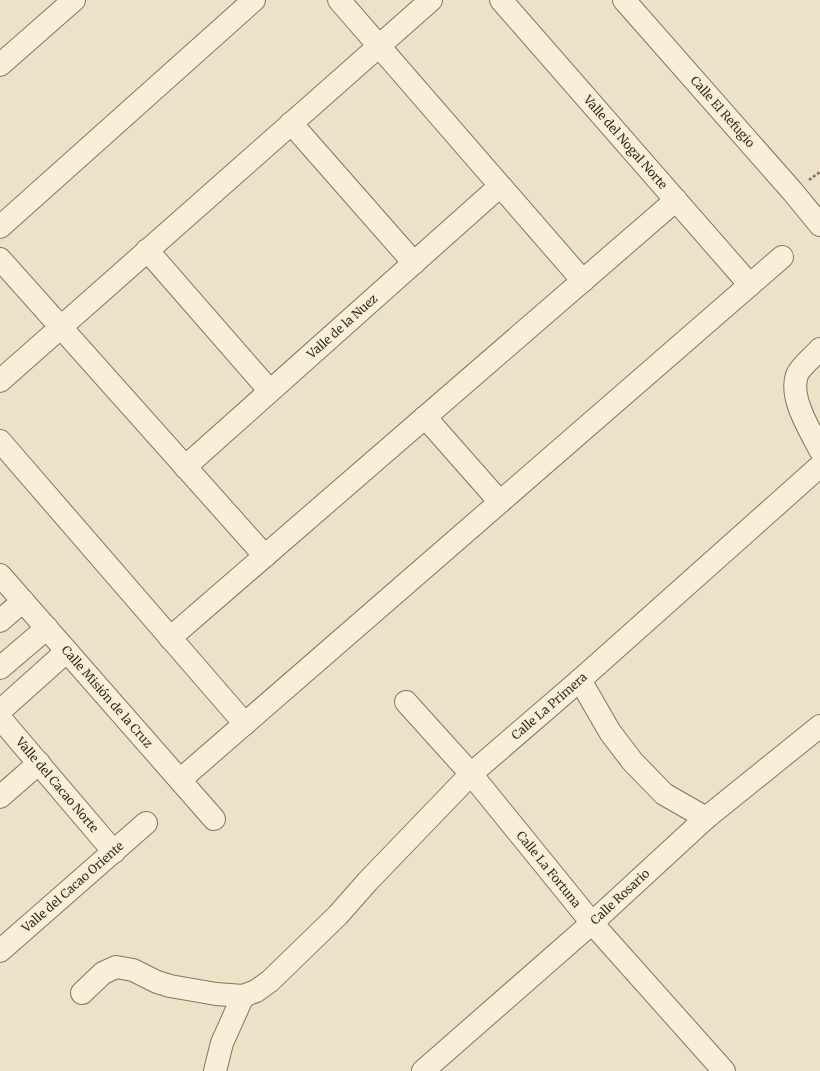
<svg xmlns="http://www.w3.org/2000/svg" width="820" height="1071" viewBox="0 0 820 1071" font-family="Merriweather,serif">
<rect width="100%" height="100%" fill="#ede1c7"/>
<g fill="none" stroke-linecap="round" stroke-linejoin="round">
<g stroke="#87745d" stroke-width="24">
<g id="minor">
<path d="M 339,0 L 583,281"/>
<path id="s1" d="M 501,0 L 750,285"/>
<path id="s2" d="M 624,0 L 793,192 L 820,225"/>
<path d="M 0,65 L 74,0"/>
<path d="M 291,123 L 414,263"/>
<path d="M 0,227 L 254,0"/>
<path d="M 147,250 L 270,391"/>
<path d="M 0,259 L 265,556"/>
<path d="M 820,349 C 814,356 800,367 797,375 C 789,398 810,430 820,450"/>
<path d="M 0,381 L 431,0"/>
<path d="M 425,417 L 500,502"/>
<path d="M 0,441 L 245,724"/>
<path id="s3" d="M 185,467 L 500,186"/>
<path id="s4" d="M 0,575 L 214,819"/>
<path d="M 0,621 L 23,601"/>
<path d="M 170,638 L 676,200"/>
<path d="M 0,668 L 47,628"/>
<path d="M 580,680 L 610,732 L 632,761 L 664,794 L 706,818"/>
<path id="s5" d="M 406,702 L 471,774 L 592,923 L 724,1071"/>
<path d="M 0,711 L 67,651"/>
<path id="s6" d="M 0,718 L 114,852"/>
<path d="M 180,780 L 782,257"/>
<path d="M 0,797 L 39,763"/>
<path id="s7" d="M 0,951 L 146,823"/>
<path id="s8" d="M 82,993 L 103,973 L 116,967 L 133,970 L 157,982 L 170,986 L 216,994 L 243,996 L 256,991 L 270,981 L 338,915 L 368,881 L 471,774 L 580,680 L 820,466"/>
<path d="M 215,1071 L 222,1043 L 243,996"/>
<path id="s9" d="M 423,1071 L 592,923 L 706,818 L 820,726"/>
</g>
</g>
<path stroke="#87745d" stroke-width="2.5" stroke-dasharray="3 2" stroke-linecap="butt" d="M 809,180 L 820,172"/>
<use href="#minor" stroke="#f7efda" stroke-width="22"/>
</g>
<g text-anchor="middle" stroke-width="3.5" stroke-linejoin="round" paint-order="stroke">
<g font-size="12" fill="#382c20" stroke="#f4ecd6">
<text dy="4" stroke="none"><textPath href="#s2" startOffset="149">Calle El Refugio</textPath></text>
<text dy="4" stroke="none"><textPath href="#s1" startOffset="189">Valle del Nogal Norte</textPath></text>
<text dy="4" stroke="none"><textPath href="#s3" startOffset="211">Valle de la Nuez</textPath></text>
<text dy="4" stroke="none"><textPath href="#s4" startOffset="162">Calle Misión de la Cruz</textPath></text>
<text dy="4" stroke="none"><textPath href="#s8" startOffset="598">Calle La Primera</textPath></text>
<text dy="4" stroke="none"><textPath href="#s6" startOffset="88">Valle del Cacao Norte</textPath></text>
<text dy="4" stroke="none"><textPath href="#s5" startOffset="220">Calle La Fortuna</textPath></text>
<text dy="4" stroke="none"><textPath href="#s7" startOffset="97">Valle del Cacao Oriente</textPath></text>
<text dy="4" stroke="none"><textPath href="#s9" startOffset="263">Calle Rosario</textPath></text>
</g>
</g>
</svg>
